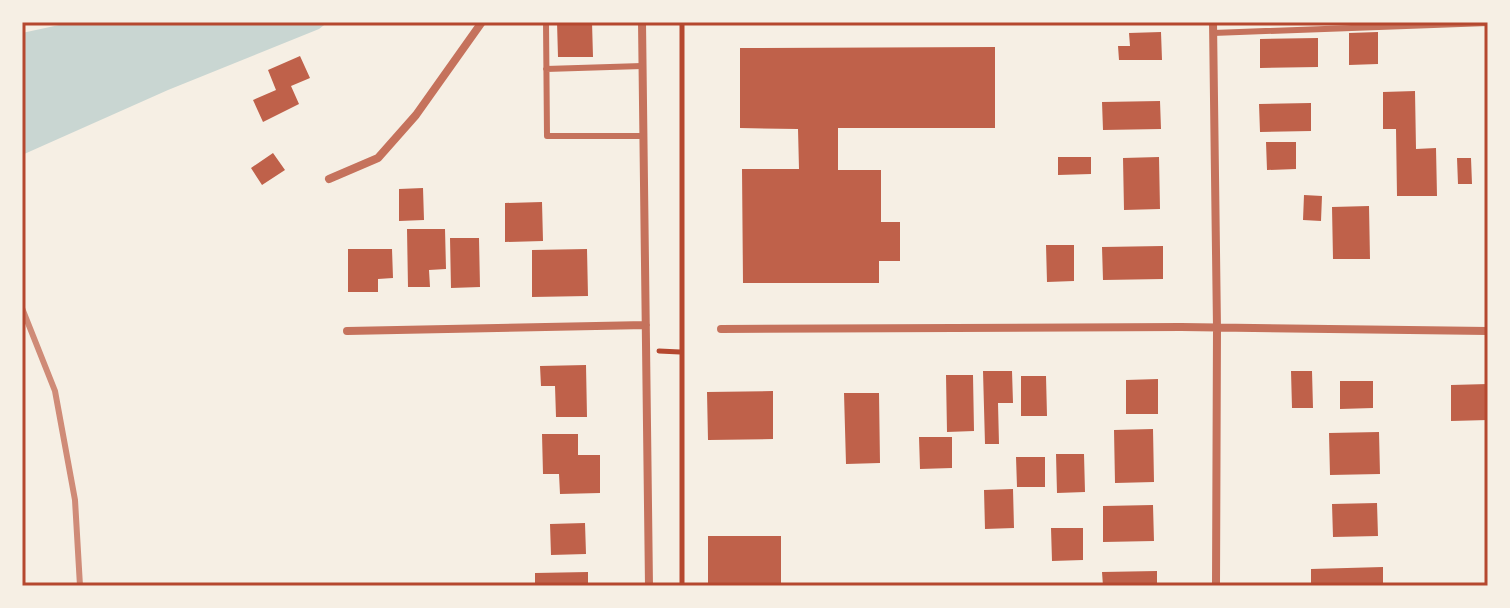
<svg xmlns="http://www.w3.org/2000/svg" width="1510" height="608" viewBox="0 0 1510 608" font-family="'PT Sans Narrow',sans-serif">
<rect width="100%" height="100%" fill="#f6efe4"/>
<path fill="#c9d6d2" d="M 73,22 L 328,22 L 319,29 L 168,90 L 22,155 L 22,33 Z"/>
<path fill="#bf614a" d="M 557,22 L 592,22 L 593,57 L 558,57 Z
M 1161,32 L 1162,60 L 1119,60 L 1118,46 L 1130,46 L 1129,33 Z
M 1378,32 L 1378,64 L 1349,65 L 1349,33 Z
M 1318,38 L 1318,67 L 1260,68 L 1260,39 Z
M 995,47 L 995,128 L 838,128 L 838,170 L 881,170 L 881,222 L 900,222 L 900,261 L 879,261 L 879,283 L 743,283 L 742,169 L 799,169 L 798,129 L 740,128 L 740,48 Z
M 300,56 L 310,78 L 291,86 L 299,104 L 263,122 L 253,100 L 276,90 L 268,70 Z
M 1415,91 L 1416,149 L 1436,148 L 1437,196 L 1397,196 L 1396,129 L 1383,129 L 1383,92 Z
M 1160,101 L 1161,129 L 1103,130 L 1102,102 Z
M 1311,103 L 1311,131 L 1260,132 L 1259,104 Z
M 1266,142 L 1296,142 L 1296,169 L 1267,170 Z
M 273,153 L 285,170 L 262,185 L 251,168 Z
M 1058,157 L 1091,157 L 1091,174 L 1058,175 Z
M 1159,157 L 1160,209 L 1124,210 L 1123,158 Z
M 1457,158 L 1471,158 L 1472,184 L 1458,184 Z
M 423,188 L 424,220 L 399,221 L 399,189 Z
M 1304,195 L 1322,196 L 1321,221 L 1303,220 Z
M 542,202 L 543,241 L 505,242 L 505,203 Z
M 1369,206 L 1370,259 L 1333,259 L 1332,207 Z
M 407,229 L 445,229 L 446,269 L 429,270 L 430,287 L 408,287 Z
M 450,238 L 479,238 L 480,287 L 451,288 Z
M 1046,245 L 1074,245 L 1074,281 L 1047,282 Z
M 1163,246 L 1163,279 L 1103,280 L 1102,247 Z
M 348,249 L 392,249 L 393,278 L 378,279 L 378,292 L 348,292 Z
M 587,249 L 588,296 L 532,297 L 532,250 Z
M 586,365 L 587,417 L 556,417 L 555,386 L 541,386 L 540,366 Z
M 983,371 L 1012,371 L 1013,403 L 998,403 L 999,444 L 985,444 Z
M 1291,371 L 1312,371 L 1313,408 L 1292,408 Z
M 946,375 L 973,375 L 974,431 L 947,432 Z
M 1021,376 L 1046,376 L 1047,416 L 1021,416 Z
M 1158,379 L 1158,414 L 1126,414 L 1126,380 Z
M 1340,381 L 1373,381 L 1373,408 L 1340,409 Z
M 1488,384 L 1488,420 L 1451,421 L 1451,385 Z
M 773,391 L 773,439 L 708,440 L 707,392 Z
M 844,393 L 879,393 L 880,463 L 846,464 Z
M 1153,429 L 1154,482 L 1115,483 L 1114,430 Z
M 1379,432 L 1380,474 L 1330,475 L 1329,433 Z
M 542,434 L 578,434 L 578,455 L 600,455 L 600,493 L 560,494 L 559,474 L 543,474 Z
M 919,437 L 952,437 L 952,468 L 920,469 Z
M 1056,454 L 1084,454 L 1085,492 L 1057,493 Z
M 1016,457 L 1045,457 L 1045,487 L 1017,487 Z
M 1013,489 L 1014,528 L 985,529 L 984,490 Z
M 1377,503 L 1378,536 L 1333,537 L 1332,504 Z
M 1153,505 L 1154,541 L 1103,542 L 1103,506 Z
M 585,523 L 586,554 L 551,555 L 550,524 Z
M 1051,528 L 1083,528 L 1083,560 L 1052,561 Z
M 708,536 L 781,536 L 781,586 L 708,586 Z
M 1383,567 L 1383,586 L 1311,586 L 1311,569 Z
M 1157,571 L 1157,586 L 1103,586 L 1102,572 Z
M 588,572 L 588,586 L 535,586 L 535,573 Z"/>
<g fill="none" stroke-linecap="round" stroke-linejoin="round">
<path stroke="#b5482f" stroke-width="5" d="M 659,351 L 680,352
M 682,586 L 682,22"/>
<path stroke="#c5725c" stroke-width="6" d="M 546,22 L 547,136 L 643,136
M 1213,33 L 1488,23
M 546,69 L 642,66"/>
<path stroke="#c5725c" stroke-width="8" d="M 642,22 L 649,586
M 1213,22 L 1217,328 L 1216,586
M 329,179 L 378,158 L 416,115 L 482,22
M 721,329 L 1181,327 L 1488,331
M 347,331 L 646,325"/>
<path stroke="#cf8b77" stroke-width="6" d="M 22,308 L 55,391 L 75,500 L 80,586"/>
</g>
<rect width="1510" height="608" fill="none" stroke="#f6efe4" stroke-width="48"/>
<rect x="24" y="24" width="1462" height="560" fill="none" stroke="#b5482f" stroke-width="3"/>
</svg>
